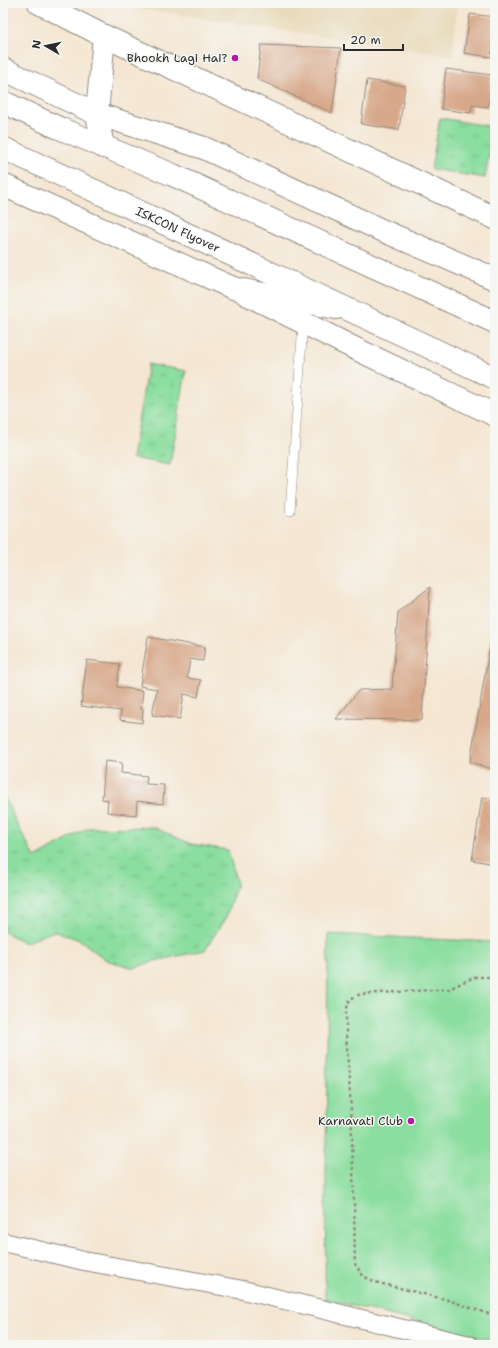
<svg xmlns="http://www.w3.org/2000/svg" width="498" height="1348" viewBox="0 0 498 1348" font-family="'Shantell Sans',sans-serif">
<defs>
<pattern id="grass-tufts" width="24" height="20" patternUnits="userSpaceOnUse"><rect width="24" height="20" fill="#8bde9f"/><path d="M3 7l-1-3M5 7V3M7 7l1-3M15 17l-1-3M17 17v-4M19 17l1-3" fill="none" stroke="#78bf89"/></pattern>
</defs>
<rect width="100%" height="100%" fill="#f6f6f2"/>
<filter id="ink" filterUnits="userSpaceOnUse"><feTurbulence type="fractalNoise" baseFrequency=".025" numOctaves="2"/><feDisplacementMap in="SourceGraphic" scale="8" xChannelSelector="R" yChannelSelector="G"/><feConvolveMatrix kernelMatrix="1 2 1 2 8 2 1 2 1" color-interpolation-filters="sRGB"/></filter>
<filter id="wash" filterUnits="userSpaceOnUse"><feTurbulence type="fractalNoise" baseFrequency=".012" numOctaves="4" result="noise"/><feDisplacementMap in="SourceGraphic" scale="16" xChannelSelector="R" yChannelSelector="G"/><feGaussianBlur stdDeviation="0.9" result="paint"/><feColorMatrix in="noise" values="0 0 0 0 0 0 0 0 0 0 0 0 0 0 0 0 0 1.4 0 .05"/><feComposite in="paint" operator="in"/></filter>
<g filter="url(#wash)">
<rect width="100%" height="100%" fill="#f4e6d2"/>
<path fill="#e8daba" d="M 102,3 L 458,3 L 452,56 Z"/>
<path fill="url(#grass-tufts)" stroke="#5b8465" d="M 440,118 L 494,127 L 485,178 L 431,169 Z
M 148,364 L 186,371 L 170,465 L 132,458 Z
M 3,794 L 16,822 L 35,858 L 88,828 L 153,827 L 191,844 L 228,850 L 237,884 L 226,917 L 205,950 L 155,961 L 134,968 L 106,960 L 80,940 L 54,931 L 25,943 L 3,931 Z"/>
<path fill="#8bde9f" stroke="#5b8465" d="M 328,934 L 495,942 L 495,1341 L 325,1299 Z"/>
<g id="blocks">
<path fill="#d7a88a" d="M 470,14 L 495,17 L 495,29 L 491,57 L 464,53 Z
M 261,45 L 341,48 L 332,113 L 257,79 Z
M 446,69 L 492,75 L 488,107 L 472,105 L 471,113 L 441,109 Z
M 367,80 L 405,86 L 399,130 L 361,124 Z
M 430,587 L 422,720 L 336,719 L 359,690 L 392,689 L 398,612 Z
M 493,628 L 495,629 L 495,770 L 470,762 Z
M 148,637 L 205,647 L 203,661 L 190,659 L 187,678 L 201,680 L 198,697 L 184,694 L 180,719 L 152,715 L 157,689 L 140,686 Z
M 87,660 L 120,664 L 117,687 L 143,691 L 141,709 L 143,709 L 142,723 L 120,720 L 121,711 L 81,706 Z
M 105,761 L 122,763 L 121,773 L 147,776 L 146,784 L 164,785 L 163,804 L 137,801 L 136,815 L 107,812 L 108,800 L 102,799 Z
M 482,797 L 495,799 L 495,864 L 472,860 Z"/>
</g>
</g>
<g filter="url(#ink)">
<use href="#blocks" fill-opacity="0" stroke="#90887e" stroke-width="1"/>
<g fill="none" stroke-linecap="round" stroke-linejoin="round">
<g stroke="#90887e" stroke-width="10">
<path id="service" d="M 290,511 L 303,323"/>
</g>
<g stroke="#90887e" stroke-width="20">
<path id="minor" d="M 3,1242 L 84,1261 L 243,1290 L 469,1345"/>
</g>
<g stroke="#90887e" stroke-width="24">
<path id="tertiary" d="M 39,3 L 104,36 L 495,218
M 97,114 L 204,148 L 379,229 L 495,279
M 246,294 L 354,348 L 495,415"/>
</g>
<g stroke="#90887e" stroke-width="24">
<path id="primary" d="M 3,69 L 97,114 L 103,147
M 97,114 L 104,36
M 3,185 L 233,288 L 336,308"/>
</g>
<g stroke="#90887e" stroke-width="24">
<g id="trunk">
<path d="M 3,102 L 59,128 L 173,175 L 495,322"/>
<path id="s1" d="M 3,148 L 495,378"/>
</g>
</g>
<path stroke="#90887e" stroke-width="2.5" stroke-dasharray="3 3" stroke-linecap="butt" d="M 495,977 L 474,977 L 449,989 L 361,994 L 350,999 L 346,1011 L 346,1035 L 351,1109 L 354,1200 L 355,1264 L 363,1276 L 375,1282 L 448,1300 L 495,1316"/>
<use href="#service" stroke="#fff" stroke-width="9"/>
<use href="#minor" stroke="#fff" stroke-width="18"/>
<use href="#tertiary" stroke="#fff" stroke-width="22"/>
<use href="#primary" stroke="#fff" stroke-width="22"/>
<use href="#trunk" stroke="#fff" stroke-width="22"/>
</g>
</g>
<g fill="#b5179e" stroke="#f6f6f2" stroke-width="1.5">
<circle cx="235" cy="58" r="4"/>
<circle cx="411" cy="1121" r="4"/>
</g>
<g text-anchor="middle" stroke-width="3" stroke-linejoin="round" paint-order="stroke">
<g font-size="12" fill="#2b2b2b" stroke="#f6f6f2" text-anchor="end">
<text x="227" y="62">Bhookh Lagi Hai?</text>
<text x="403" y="1125">Karnavati Club</text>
</g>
<g font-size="12" fill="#2b2b2b" stroke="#f6f6f2">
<text dy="4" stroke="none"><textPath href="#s1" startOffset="193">ISKCON Flyover</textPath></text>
</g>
</g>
<rect width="498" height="1348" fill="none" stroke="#f6f6f2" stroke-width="16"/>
<g transform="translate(46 46) rotate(279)" stroke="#f6f6f2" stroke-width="3" paint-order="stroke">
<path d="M0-3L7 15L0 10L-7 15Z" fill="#2b2b2b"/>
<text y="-6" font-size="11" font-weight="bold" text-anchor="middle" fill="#2b2b2b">N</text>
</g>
<path d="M344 44v6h59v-6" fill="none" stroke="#2b2b2b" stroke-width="2"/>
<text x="350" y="44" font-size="12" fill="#2b2b2b" stroke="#f6f6f2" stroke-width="3" paint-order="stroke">20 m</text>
</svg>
